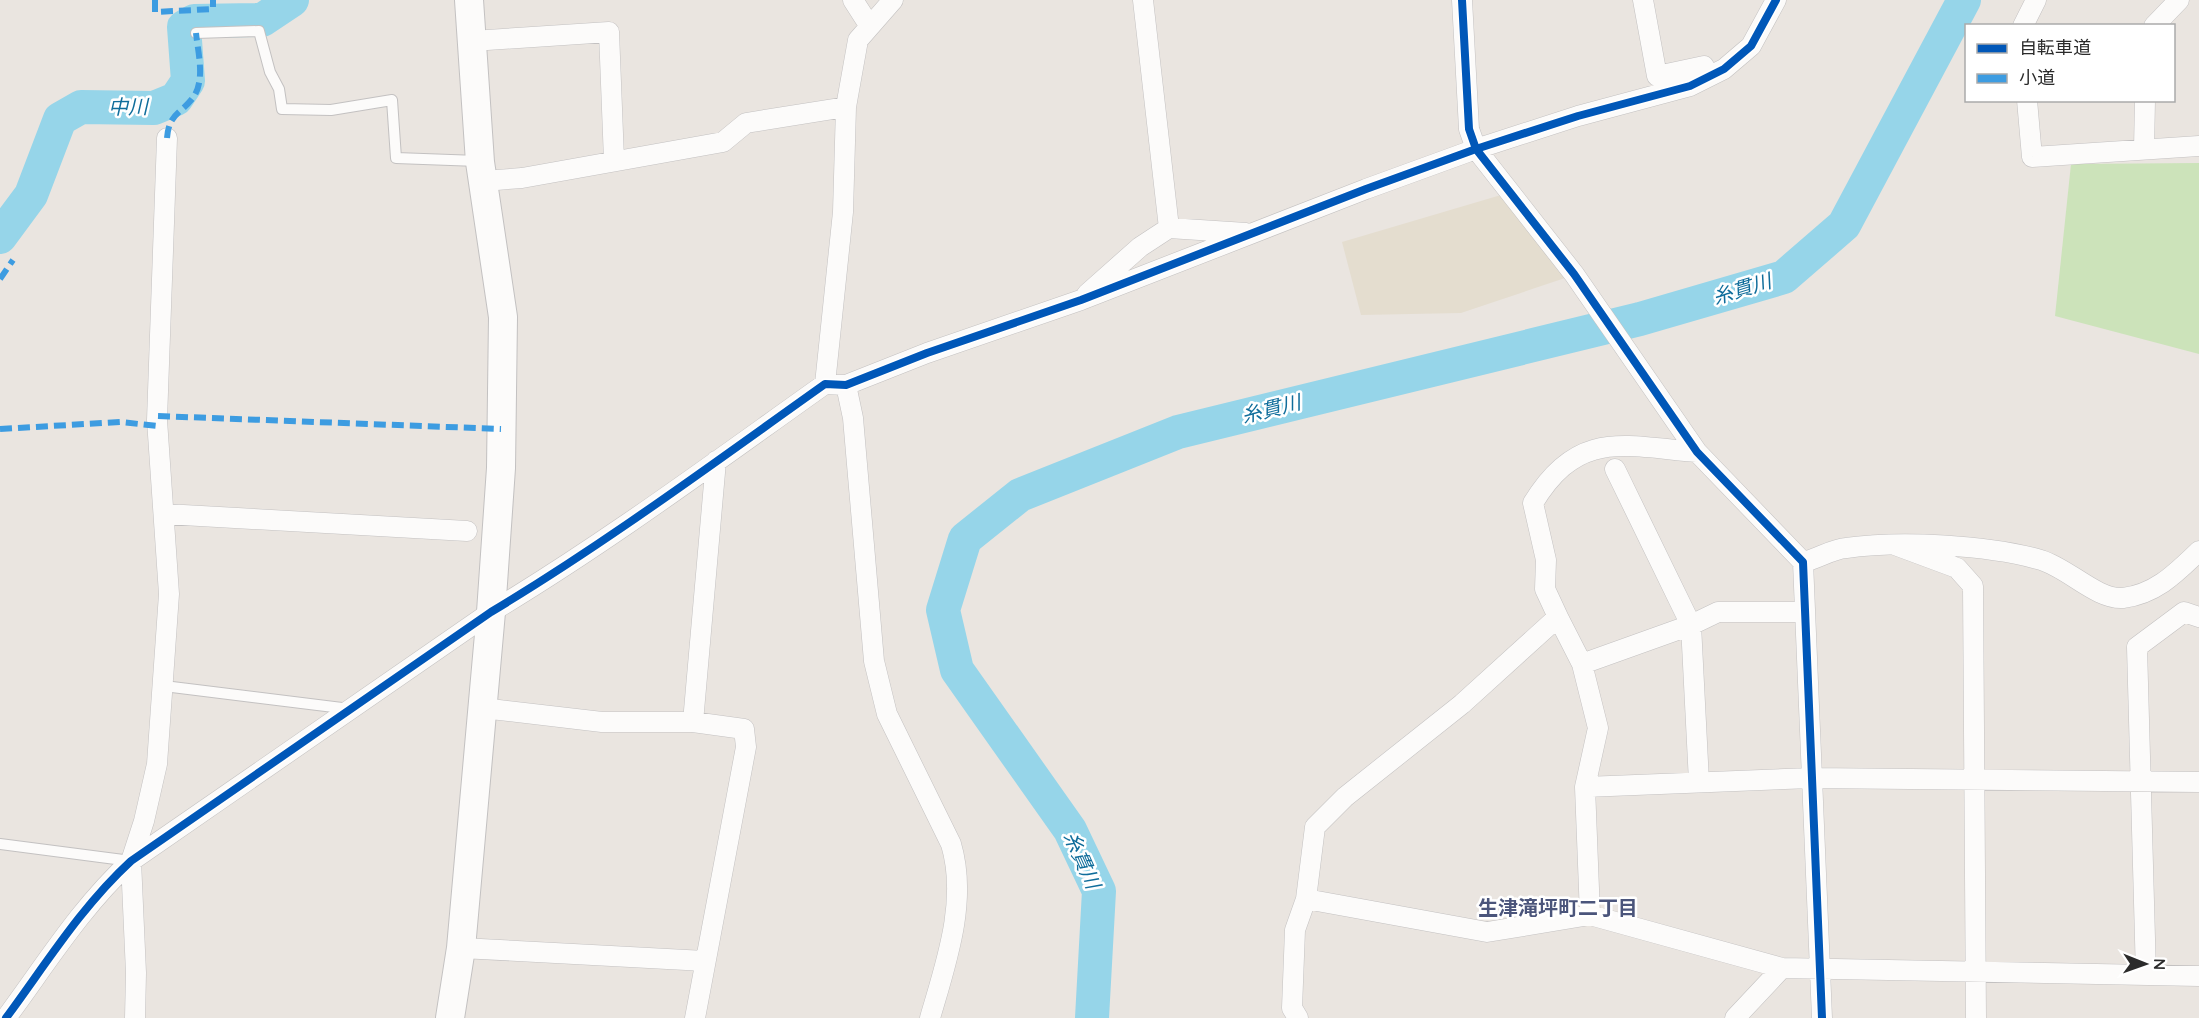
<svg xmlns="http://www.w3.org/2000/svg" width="2199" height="1018" viewBox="0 0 2199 1018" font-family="Quicksand,'Noto Sans JP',sans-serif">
<rect width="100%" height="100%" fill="#eae5e0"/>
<path fill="#e4ddcf" d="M 1501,195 L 1565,278 L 1461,313 L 1361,315 L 1342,242 Z"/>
<path fill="#cce3ba" d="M 2199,163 L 2199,354 L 2055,316 L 2071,164 Z"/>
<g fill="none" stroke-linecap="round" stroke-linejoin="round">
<path stroke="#96d5e9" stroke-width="34" d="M 0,237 L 31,195 L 60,119 L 81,107 L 154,108 L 176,99 L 188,81 L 184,27 L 194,21 L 262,20 L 292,0
M 1092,1018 L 1099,891 L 1070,830 L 957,670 L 943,610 L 965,539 L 1020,495 L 1178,432 L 1640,319 L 1784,277 L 1844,225 L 1964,0"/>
<g stroke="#c3c1c1" stroke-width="12">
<path id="lane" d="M 196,33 L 259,31 L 270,72 L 279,89 L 282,109 L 331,110 L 392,100 L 396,158 L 478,161
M 164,686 L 350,709
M 0,844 L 131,861"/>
</g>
<g stroke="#c3c1c1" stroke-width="21">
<path id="street" d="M 853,0 L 869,25
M 1143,0 L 1169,228 L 1246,233
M 1462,0 L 1469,129 L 1476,149 L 1574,274 L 1697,452 L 1803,562 L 1822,1018
M 1643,0 L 1657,76 L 1704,66 L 1708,77
M 2023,26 L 2036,0
M 2154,26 L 2179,0
M 472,41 L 609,32 L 614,160
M 2027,100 L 2032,157 L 2199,146
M 2144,149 L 2145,100
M 483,181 L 522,178 L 723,142 L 746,123 L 846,107
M 1087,294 L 1140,247 L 1169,228
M 825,384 L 843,212 L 846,107 L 858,40 L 893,0
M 846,385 L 853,418 L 874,661 L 887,714 L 951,844 C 968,901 946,963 930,1018
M 1615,469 L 1691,625 L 1699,782
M 165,514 L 467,531
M 1895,545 L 1957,568 L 1973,586 L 1976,1018
M 1803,562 C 1817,559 1832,549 1846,548 C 1900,540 1989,545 2041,560 C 2068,568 2097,600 2123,598 C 2156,594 2176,573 2199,551
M 1558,617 L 1582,664 L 1691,625 L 1718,612 L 1805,612
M 1582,664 L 1598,728 L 1585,787
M 482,708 L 602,722 L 693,722
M 1306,899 L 1487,932 L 1590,915 L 1782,968 L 2199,976
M 1590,915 L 1585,787 L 1811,778 L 2199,782
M 461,948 L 705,961
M 2146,975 L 2137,647 L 2184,612 L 2199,617
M 6,1018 C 46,964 81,907 131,861 L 491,612 C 606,543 715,462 825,384 L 846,385 L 927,353 L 1081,300 L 1366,189 L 1476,149 L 1578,116 L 1690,86 L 1724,69 L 1751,46 L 1776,0
M 135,1018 L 136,973 L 131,861 L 144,821 L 157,764 L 169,594 L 157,420 L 167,138
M 695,1018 L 746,747 L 744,729 L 693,722 L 716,461
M 1298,1018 L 1292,1008 L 1295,930 L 1306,899 L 1315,827 L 1345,797 L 1462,704 L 1558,617 L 1545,589 L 1546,560 L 1533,503 C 1578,429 1623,446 1697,452
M 1735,1018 L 1782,968"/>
</g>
<g stroke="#c3c1c1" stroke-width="30">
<path id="secondary" d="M 450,1018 L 461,948 L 491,612 L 501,468 L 503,317 L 480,162 L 469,0"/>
</g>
<use href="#lane" stroke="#fcfbfa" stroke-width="10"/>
<use href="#street" stroke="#fcfbfa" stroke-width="20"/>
<use href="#secondary" stroke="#fcfbfa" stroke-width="28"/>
<path stroke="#3d9ce1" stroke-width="6" stroke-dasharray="12 6" stroke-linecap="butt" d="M 155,0 L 155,12 L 213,9 L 213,0
M 167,138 C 169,114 179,115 192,99 C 206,82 198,53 196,33
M 0,279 L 13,260
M 158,416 L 501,429
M 0,429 L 120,422 L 158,426"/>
<g stroke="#fff" stroke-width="11">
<path id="cycleway" d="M 1462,0 L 1469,129 L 1476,149 L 1574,274 L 1697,452 L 1803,562 L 1822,1018
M 6,1018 C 46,964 81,907 131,861 L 491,612 C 606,543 715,462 825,384 L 846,385 L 927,353 L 1081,300 L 1366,189 L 1476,149 L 1578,116 L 1690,86 L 1724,69 L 1751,46 L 1776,0"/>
</g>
<use href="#cycleway" stroke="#0057b8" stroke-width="8"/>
</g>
<g text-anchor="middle" stroke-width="5" stroke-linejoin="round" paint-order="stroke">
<g font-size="20" font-style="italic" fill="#0f6d9b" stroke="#fff">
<text transform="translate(128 107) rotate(-1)" y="7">中川</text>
<text transform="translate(1742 289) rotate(-17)" y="7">糸貫川</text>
<text transform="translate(1271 409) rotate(-14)" y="7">糸貫川</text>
<text transform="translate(1082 860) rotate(66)" y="7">糸貫川</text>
</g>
<g font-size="20" font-weight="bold" fill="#4b557b" stroke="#fff">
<text x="1558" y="915">生津滝坪町二丁目</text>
</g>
</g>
<rect x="1965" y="24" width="210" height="78" fill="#ffffff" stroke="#aaaaaa" stroke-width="1.5"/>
<rect x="1977" y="44" width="30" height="9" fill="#0057b8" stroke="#aaaaaa" stroke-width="1.5"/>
<text x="2019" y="54" font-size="18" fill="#2b2b2b">自転車道</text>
<rect x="1977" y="74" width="30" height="9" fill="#3d9ce1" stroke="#aaaaaa" stroke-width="1.5"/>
<text x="2019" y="84" font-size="18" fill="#2b2b2b">小道</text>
<g transform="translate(2145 964) rotate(91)" stroke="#ffffff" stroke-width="4.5" paint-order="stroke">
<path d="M0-4.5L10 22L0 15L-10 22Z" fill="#2b2b2b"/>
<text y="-9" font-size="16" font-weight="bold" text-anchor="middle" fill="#2b2b2b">N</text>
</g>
</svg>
